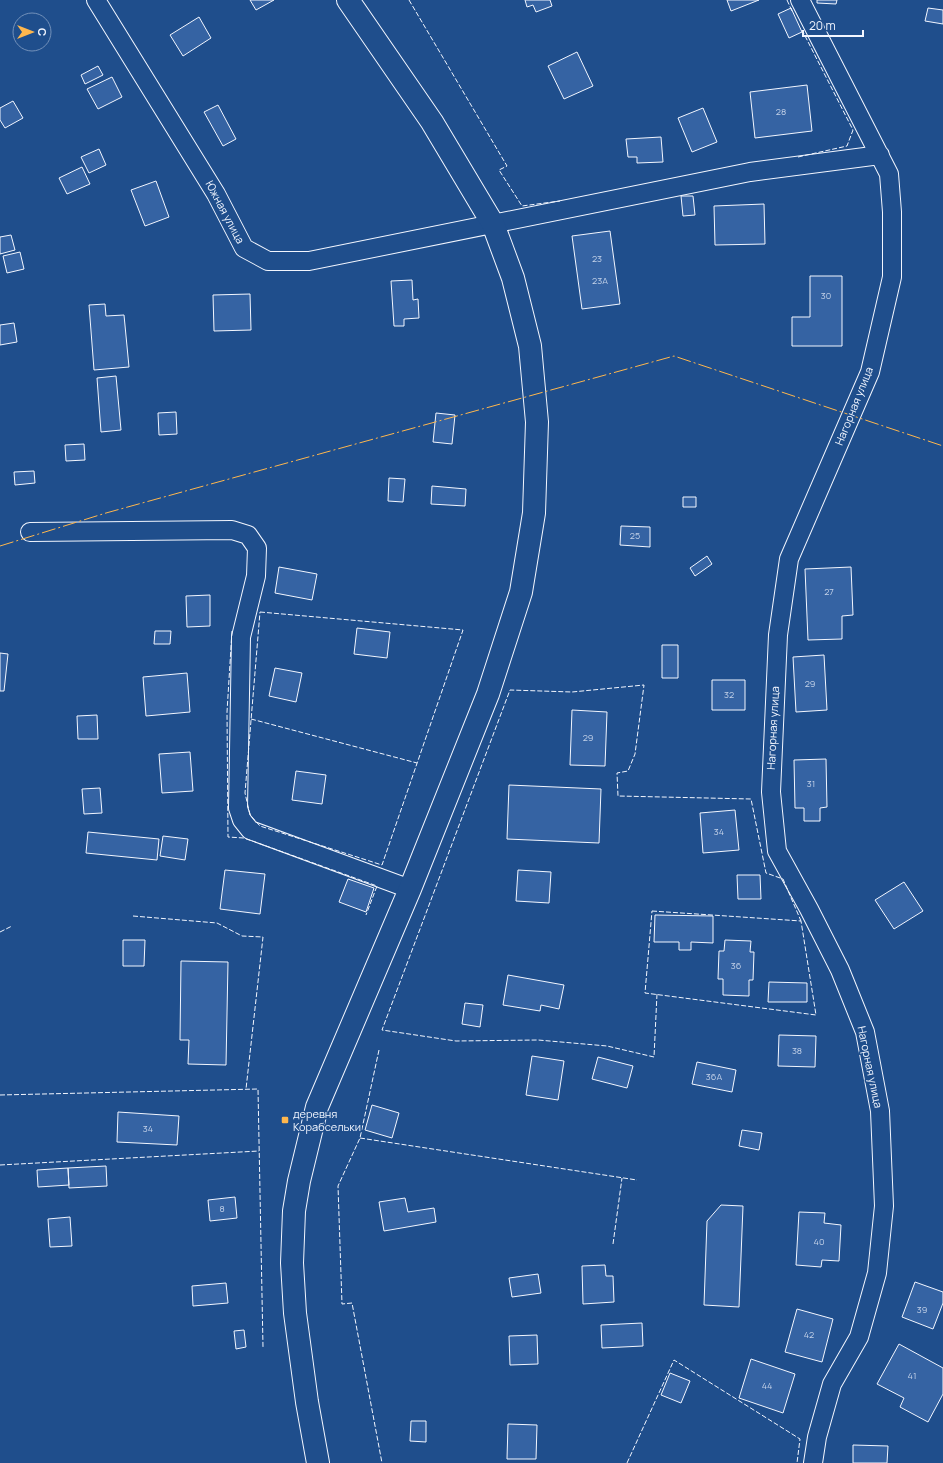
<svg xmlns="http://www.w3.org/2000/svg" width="943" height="1463" viewBox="0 0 943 1463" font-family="Manrope,sans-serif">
<rect width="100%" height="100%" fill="#1f4e8c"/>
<path fill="#3563a3" stroke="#f2f6ff" d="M 250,0 L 274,0 L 256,10 Z
M 525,0 L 550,0 L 552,6 L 536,12 L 533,5 L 527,7 Z
M 727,0 L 759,0 L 731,11 Z
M 817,0 L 837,0 L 836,4 L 817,3 Z
M 791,8 L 802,32 L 789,38 L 778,14 Z
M 928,8 L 943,10 L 943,24 L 925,21 Z
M 199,17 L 211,38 L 183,56 L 170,35 Z
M 577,52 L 593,86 L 564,99 L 548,66 Z
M 98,66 L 103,75 L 85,84 L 81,75 Z
M 112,77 L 122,97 L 98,109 L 87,89 Z
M 807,85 L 812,131 L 755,138 L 750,92 Z
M 13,101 L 23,118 L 5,128 L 0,120 L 0,108 Z
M 218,105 L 236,139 L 223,146 L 204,112 Z
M 703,108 L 717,142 L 692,152 L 678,118 Z
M 661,137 L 663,162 L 637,163 L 637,157 L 628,157 L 626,139 Z
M 99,149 L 106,165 L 89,173 L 81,157 Z
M 82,167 L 90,184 L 67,194 L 59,178 Z
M 156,181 L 169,217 L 145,226 L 131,190 Z
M 681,196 L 693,196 L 695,215 L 683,216 Z
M 764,204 L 765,244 L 715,245 L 714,206 Z
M 610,231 L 620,304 L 582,309 L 572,236 Z
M 11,235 L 15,250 L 0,254 L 0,237 Z
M 20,252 L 24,269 L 7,273 L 3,256 Z
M 810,276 L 842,276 L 842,346 L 792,346 L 792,317 L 810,317 Z
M 412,280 L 413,300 L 418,299 L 419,318 L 404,319 L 404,326 L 394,326 L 391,281 Z
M 250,294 L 251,330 L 214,331 L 213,295 Z
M 105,304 L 106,316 L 124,315 L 129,367 L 94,370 L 89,305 Z
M 14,323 L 17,342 L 0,345 L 0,325 Z
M 116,376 L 121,430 L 101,432 L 97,378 Z
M 176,412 L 177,434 L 159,435 L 158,413 Z
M 436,413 L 455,415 L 452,444 L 433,442 Z
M 84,444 L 85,460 L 66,461 L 65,445 Z
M 34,471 L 35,483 L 15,485 L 14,472 Z
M 389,478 L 405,479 L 403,502 L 388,501 Z
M 432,486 L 466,489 L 465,506 L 431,504 Z
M 683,497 L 696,497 L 696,507 L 683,507 Z
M 621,526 L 650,527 L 650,547 L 620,545 Z
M 707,556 L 712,564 L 695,576 L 690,568 Z
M 279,567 L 317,574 L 312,600 L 275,593 Z
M 851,567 L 853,615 L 842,616 L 842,639 L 808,640 L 805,569 Z
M 210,595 L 210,626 L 187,627 L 186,596 Z
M 357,628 L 390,632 L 387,658 L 354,654 Z
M 155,631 L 171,631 L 170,644 L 154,644 Z
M 662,645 L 678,645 L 678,678 L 662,678 Z
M 0,653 L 8,654 L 4,691 L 0,691 Z
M 824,655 L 827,710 L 796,712 L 793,657 Z
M 275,668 L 302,673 L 296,702 L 269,696 Z
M 187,673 L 190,712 L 146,716 L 143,677 Z
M 712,680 L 745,680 L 745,710 L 712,710 Z
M 572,710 L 607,712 L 605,766 L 570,765 Z
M 97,715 L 98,739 L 78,739 L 77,716 Z
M 190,752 L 193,791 L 162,793 L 159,754 Z
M 826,759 L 827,807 L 820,808 L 820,821 L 804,821 L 804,808 L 795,808 L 794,760 Z
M 296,771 L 326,775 L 322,804 L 292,800 Z
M 509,785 L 601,789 L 599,843 L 507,839 Z
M 100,788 L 102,813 L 84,814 L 82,789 Z
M 735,810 L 739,850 L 703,853 L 700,813 Z
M 88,832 L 159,839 L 157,860 L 86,853 Z
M 163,836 L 188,839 L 185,860 L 160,856 Z
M 225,870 L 265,874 L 260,914 L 220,909 Z
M 518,870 L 551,872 L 549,903 L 516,901 Z
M 737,875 L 760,875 L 761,899 L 738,899 Z
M 348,879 L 374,888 L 366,912 L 339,902 Z
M 904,882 L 923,911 L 894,929 L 875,900 Z
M 655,915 L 713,916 L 713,943 L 691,942 L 691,950 L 679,950 L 679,942 L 654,942 Z
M 123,940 L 145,940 L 144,966 L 123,966 Z
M 725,940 L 751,941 L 750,952 L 754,952 L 753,980 L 749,980 L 749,996 L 723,995 L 723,979 L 718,979 L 719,951 L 724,951 Z
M 181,961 L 228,962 L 226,1065 L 188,1064 L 189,1040 L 180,1040 Z
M 508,975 L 564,985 L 559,1009 L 541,1005 L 540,1011 L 503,1005 Z
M 769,982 L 807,983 L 807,1002 L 768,1002 Z
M 465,1003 L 483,1005 L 480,1027 L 462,1024 Z
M 779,1035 L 816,1036 L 815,1067 L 778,1066 Z
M 532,1056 L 564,1061 L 558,1100 L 526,1095 Z
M 598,1057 L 633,1066 L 627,1088 L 592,1079 Z
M 697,1062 L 736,1070 L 732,1092 L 692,1084 Z
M 372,1105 L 399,1113 L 392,1138 L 365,1130 Z
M 118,1112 L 179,1116 L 177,1145 L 117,1142 Z
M 742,1130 L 762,1133 L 759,1150 L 739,1146 Z
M 106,1166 L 107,1186 L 69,1188 L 68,1168 Z
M 68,1168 L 69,1185 L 38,1187 L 37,1170 Z
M 235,1197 L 237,1218 L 210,1221 L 208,1200 Z
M 405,1198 L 408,1212 L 434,1208 L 436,1222 L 384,1231 L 379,1202 Z
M 721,1205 L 743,1206 L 739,1307 L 704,1305 L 707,1221 Z
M 799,1212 L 825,1213 L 824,1223 L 841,1225 L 839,1261 L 822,1260 L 821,1267 L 796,1265 Z
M 70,1217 L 72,1246 L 50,1247 L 48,1219 Z
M 605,1265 L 606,1276 L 613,1276 L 614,1302 L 583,1304 L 582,1266 Z
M 538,1274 L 541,1293 L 512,1297 L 509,1278 Z
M 915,1282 L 943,1292 L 943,1303 L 933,1329 L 902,1317 Z
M 226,1283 L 228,1303 L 193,1306 L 192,1286 Z
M 797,1309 L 833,1319 L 822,1362 L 785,1352 Z
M 642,1323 L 643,1346 L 602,1348 L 601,1325 Z
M 244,1330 L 246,1347 L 236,1349 L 234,1331 Z
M 537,1335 L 538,1364 L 510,1365 L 509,1336 Z
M 899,1344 L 943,1368 L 943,1394 L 928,1422 L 900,1407 L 904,1398 L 877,1384 Z
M 751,1359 L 795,1374 L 783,1413 L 739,1398 Z
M 670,1373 L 690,1381 L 681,1403 L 661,1395 Z
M 411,1421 L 426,1421 L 426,1442 L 410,1441 Z
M 508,1424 L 537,1425 L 536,1459 L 507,1459 Z
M 853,1445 L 888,1446 L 887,1463 L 853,1463 Z"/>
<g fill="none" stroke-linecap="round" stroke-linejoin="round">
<g stroke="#f2f6ff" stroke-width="20">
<path id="street" d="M 96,0 L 216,194 L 244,248 L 268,261 L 309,261 L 750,172 L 880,155
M 800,0 L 889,174 L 892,212 L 892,277 L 870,372 L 789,559 L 778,635 L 771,792 L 777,851 L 809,909 L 840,970 L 865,1032 L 880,1111 L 884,1206 L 877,1273 L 859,1337 L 832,1384 L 817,1437 L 813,1463
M 30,532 L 232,530 L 248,535 L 257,548 L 256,576 L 241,637 L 238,808 L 242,820 L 250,830 L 410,889"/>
</g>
<g stroke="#f2f6ff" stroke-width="24">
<path id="secondary" d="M 318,1463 L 307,1402 L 295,1313 L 292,1263 L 294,1211 L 299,1181 L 317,1107 L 410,889 L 488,694 L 521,592 L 534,513 L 537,422 L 530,346 L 513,278 L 493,224 L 432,122 L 348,0"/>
</g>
<use href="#street" stroke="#1f4e8c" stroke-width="18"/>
<use href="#secondary" stroke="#1f4e8c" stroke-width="22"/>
<path stroke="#f2f6ff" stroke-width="1" stroke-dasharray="5 2" stroke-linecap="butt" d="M 409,0 L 507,166 L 499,170 L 522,206 L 560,201
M 787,0 L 792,11
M 798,157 L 847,146 L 853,130 L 802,30
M 260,612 L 463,630 L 382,865 L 260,826 L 250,815 L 245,793 Z
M 232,631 L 227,712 L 228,837 L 244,838 L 377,886 L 366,915
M 251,719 L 417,763
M 652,911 L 801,921 L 816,1015 L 645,993 Z
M 133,916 L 217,923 L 242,936 L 263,937 L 246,1089
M 0,932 L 12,926
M 657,994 L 654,1057 L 607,1046 L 538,1040 L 456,1041 L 382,1030 L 510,690 L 572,692 L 644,685 L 635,754 L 628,771 L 617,773 L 618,796 L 751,799 L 766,873 L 783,879 L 801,921
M 379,1050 L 360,1138 L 338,1186 L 342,1304 L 352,1303 L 382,1463
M 0,1095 L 258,1089 L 263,1347
M 360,1138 L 637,1180
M 0,1165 L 259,1151
M 613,1244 L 622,1178
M 627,1463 L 674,1360 L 800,1439 L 797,1463"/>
<path stroke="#ffb74d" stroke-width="1" stroke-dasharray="14 3 2 3" stroke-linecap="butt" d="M 0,546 L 106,513 L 674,356 L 943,446"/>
</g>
<rect fill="#ffb74d" stroke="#1f4e8c" stroke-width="1.5" x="281" y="1116" width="8" height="8" rx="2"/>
<g text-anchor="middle" stroke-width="3" stroke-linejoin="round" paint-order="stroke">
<g font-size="9" fill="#c3d1e8">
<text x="781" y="115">28</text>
<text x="597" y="262">23</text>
<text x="600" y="284">23А</text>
<text x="826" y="299">30</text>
<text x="635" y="539">25</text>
<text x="829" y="595">27</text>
<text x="810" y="687">29</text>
<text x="729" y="698">32</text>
<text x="588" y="741">29</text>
<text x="811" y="787">31</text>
<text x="719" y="835">34</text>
<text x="736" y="969">36</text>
<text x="797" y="1054">38</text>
<text x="714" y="1080">36А</text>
<text x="148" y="1132">34</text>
<text x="222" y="1212">8</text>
<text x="819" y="1245">40</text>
<text x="922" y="1313">39</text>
<text x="809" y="1338">42</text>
<text x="912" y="1379">41</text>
<text x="767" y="1389">44</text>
</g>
<g font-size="11" fill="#f2f6ff" stroke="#1f4e8c">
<text transform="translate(225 212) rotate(62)" y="4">Южная улица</text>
<text transform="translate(854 406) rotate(-68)" y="4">Нагорная улица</text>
<text transform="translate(773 728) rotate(-87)" y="4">Нагорная улица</text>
<text transform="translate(870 1067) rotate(78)" y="4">Нагорная улица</text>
</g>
<g font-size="11" fill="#f2f6ff" stroke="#1f4e8c" text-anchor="start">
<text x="293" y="1118">деревня<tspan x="293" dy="13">Корабсельки</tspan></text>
</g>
</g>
<g transform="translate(32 32) rotate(90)"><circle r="19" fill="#1f4e8c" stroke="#7391ba"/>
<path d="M0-3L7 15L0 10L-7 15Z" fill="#ffb74d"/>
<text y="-6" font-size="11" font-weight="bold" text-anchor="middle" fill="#f2f6ff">С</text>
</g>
<path d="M803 30v6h60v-6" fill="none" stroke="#f2f6ff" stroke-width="2"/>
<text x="809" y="30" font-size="12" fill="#f2f6ff" stroke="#1f4e8c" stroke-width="3" paint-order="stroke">20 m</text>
</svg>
